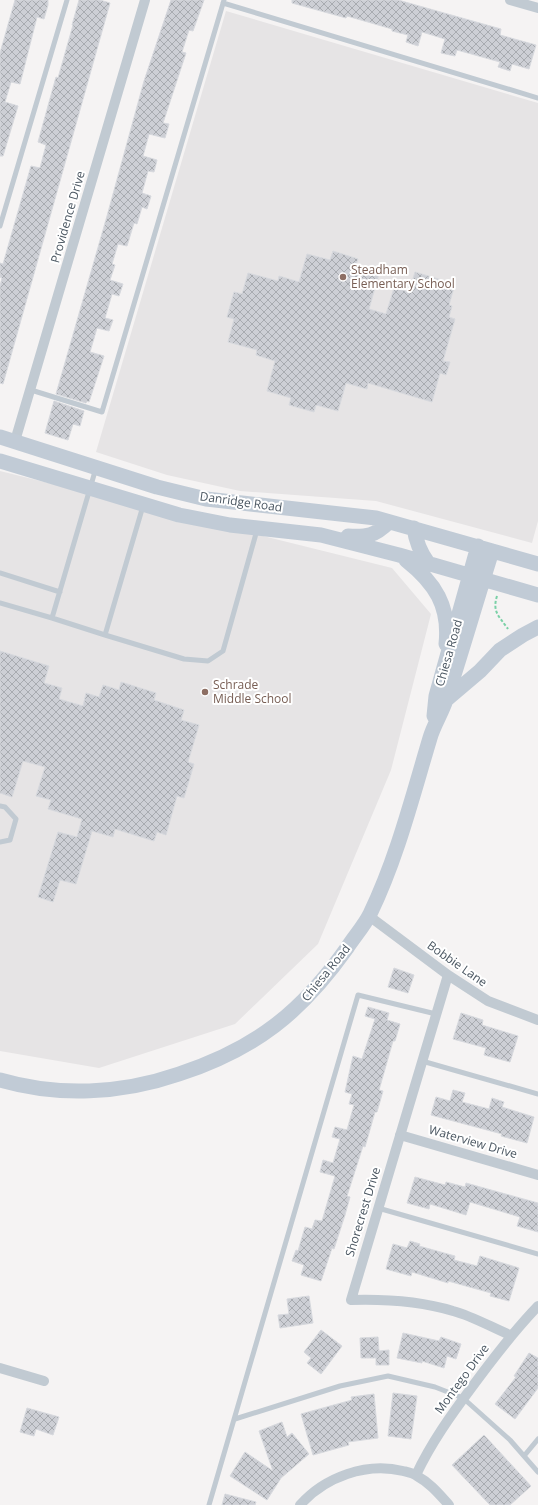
<svg xmlns="http://www.w3.org/2000/svg" width="538" height="1505" viewBox="0 0 538 1505" font-family="'Open Sans',sans-serif">
<defs>
<pattern id="building-cross-hatch" width="8" height="8" patternUnits="userSpaceOnUse"><rect width="8" height="8" fill="#cdcfd5"/><path d="M0 0l8 8M0 8l8-8" fill="none" stroke="#a8abb0"/></pattern>
</defs>
<rect width="100%" height="100%" fill="#f5f3f3"/>
<path fill="#e6e4e5" d="M 226,11 L 538,103 L 538,521 L 532,543 L 376,501 L 240,491 L 167,475 L 96,452 Z
M 0,471 L 392,568 L 431,614 L 391,770 L 318,944 L 235,1024 L 99,1068 L 0,1051 Z"/>
<path fill="url(#building-cross-hatch)" stroke="#d7d9de" d="M 15,0 L 48,0 L 48,5 L 44,19 L 37,17 L 20,84 L 11,82 L 5,102 L 18,106 L 3,156 L 0,156 L 0,53 Z
M 79,0 L 100,0 L 110,3 L 3,384 L 0,383 L 0,286 L 2,278 L 0,277 L 0,263 L 3,264 L 31,166 L 40,168 L 46,145 L 38,142 L 56,77 L 58,78 L 73,25 L 72,25 Z
M 171,0 L 204,0 L 193,31 L 189,30 L 182,52 L 186,53 L 163,123 L 169,124 L 165,138 L 149,134 L 143,156 L 157,160 L 154,172 L 148,171 L 142,193 L 151,196 L 147,209 L 142,207 L 137,224 L 134,223 L 127,246 L 118,244 L 112,264 L 115,265 L 110,280 L 123,284 L 119,296 L 112,294 L 105,318 L 113,320 L 109,331 L 97,328 L 90,352 L 104,356 L 89,402 L 87,401 L 86,403 L 56,394 L 107,216 L 144,81 Z
M 292,0 L 398,0 L 501,29 L 500,35 L 536,45 L 529,69 L 512,64 L 510,71 L 498,67 L 500,62 L 457,50 L 455,56 L 441,53 L 445,39 L 422,32 L 418,46 L 406,42 L 408,35 L 392,31 L 392,29 L 347,16 L 346,18 L 292,3 Z
M 333,251 L 358,259 L 355,267 L 379,274 L 369,309 L 386,314 L 394,288 L 409,292 L 415,272 L 455,284 L 449,305 L 452,306 L 449,317 L 455,319 L 443,361 L 450,362 L 446,375 L 440,373 L 432,402 L 368,383 L 367,389 L 346,383 L 338,411 L 316,405 L 314,412 L 289,405 L 291,398 L 267,391 L 275,361 L 256,355 L 257,350 L 228,342 L 234,319 L 227,317 L 234,292 L 242,294 L 248,273 L 278,281 L 279,276 L 299,282 L 307,254 L 330,260 Z
M 54,401 L 84,411 L 80,426 L 73,424 L 68,440 L 45,433 Z
M 0,651 L 49,666 L 44,683 L 62,688 L 59,699 L 83,706 L 86,693 L 99,697 L 103,685 L 119,690 L 121,682 L 156,693 L 154,700 L 184,710 L 181,720 L 199,725 L 188,762 L 194,764 L 184,798 L 177,796 L 166,835 L 157,832 L 154,841 L 115,829 L 113,837 L 92,831 L 76,884 L 60,880 L 53,902 L 38,897 L 58,832 L 77,837 L 82,819 L 48,809 L 51,800 L 36,796 L 45,767 L 23,761 L 12,797 L 0,793 Z
M 394,968 L 414,975 L 408,993 L 388,987 Z
M 368,1007 L 389,1013 L 387,1020 L 400,1024 L 395,1041 L 393,1041 L 379,1090 L 383,1091 L 377,1112 L 375,1112 L 365,1147 L 363,1146 L 347,1196 L 350,1197 L 345,1215 L 334,1249 L 332,1248 L 321,1281 L 301,1275 L 304,1265 L 292,1261 L 296,1250 L 298,1251 L 305,1227 L 312,1229 L 315,1220 L 322,1221 L 335,1176 L 320,1172 L 323,1160 L 333,1163 L 340,1139 L 332,1137 L 335,1127 L 347,1130 L 354,1105 L 349,1104 L 352,1094 L 345,1092 L 353,1056 L 362,1059 L 375,1019 L 365,1016 Z
M 461,1013 L 483,1020 L 482,1025 L 518,1036 L 510,1062 L 484,1055 L 486,1048 L 453,1039 Z
M 453,1090 L 465,1093 L 462,1102 L 489,1109 L 492,1098 L 504,1102 L 502,1107 L 534,1117 L 527,1143 L 501,1136 L 502,1134 L 431,1115 L 436,1097 L 450,1101 Z
M 415,1177 L 445,1185 L 446,1182 L 465,1187 L 466,1183 L 538,1203 L 538,1232 L 517,1226 L 520,1217 L 470,1202 L 466,1215 L 430,1204 L 429,1209 L 407,1203 Z
M 410,1241 L 420,1244 L 419,1246 L 455,1256 L 454,1260 L 477,1266 L 480,1256 L 519,1268 L 509,1301 L 490,1296 L 491,1293 L 448,1281 L 448,1283 L 412,1272 L 411,1276 L 386,1269 L 393,1244 L 407,1248 Z
M 309,1296 L 313,1323 L 280,1328 L 278,1315 L 289,1314 L 287,1299 Z
M 321,1330 L 342,1346 L 321,1374 L 307,1363 L 311,1358 L 304,1352 Z
M 403,1333 L 439,1341 L 441,1337 L 461,1344 L 456,1359 L 447,1356 L 444,1368 L 422,1361 L 422,1363 L 397,1358 Z
M 378,1337 L 379,1351 L 389,1350 L 389,1365 L 376,1365 L 376,1358 L 361,1358 L 360,1338 Z
M 529,1353 L 538,1358 L 538,1388 L 515,1419 L 495,1404 L 516,1377 L 514,1376 Z
M 393,1393 L 417,1396 L 411,1439 L 388,1436 Z
M 374,1394 L 378,1438 L 348,1442 L 349,1445 L 313,1455 L 301,1414 L 352,1400 L 351,1397 Z
M 27,1408 L 59,1417 L 53,1435 L 36,1429 L 34,1436 L 20,1432 Z
M 282,1422 L 287,1437 L 292,1433 L 309,1454 L 281,1478 L 267,1500 L 230,1476 L 245,1452 L 273,1471 L 259,1431 Z
M 484,1435 L 531,1486 L 510,1505 L 490,1505 L 452,1465 Z
M 225,1494 L 256,1502 L 255,1505 L 222,1505 Z"/>
<g fill="none" stroke-linecap="round" stroke-linejoin="round">
<path stroke="#7ad0a6" stroke-width="2" stroke-dasharray="3 2" stroke-linecap="butt" d="M 497,596 C 492,612 499,616 508,629"/>
<path stroke="#c1cad2" stroke-width="5" d="M 223,3 L 538,98
M 0,226 L 67,0
M 31,390 L 102,412 L 224,0
M 96,468 L 52,618 L 105,635 L 143,506
M 0,573 L 60,592
M 0,603 L 52,618
M 105,635 L 184,659 L 208,661 L 223,651 L 257,530
M 0,806 L 5,807 L 16,819 L 10,840 L 0,842
M 422,1061 L 538,1094
M 378,1208 L 538,1254
M 235,1419 L 340,1386 L 388,1376 L 435,1387 L 463,1398 L 510,1440 L 538,1472
M 524,1456 L 538,1439
M 209,1505 L 358,995 L 436,1014"/>
<path stroke="#c1cad2" stroke-width="10" d="M 510,0 L 538,8
M 15,441 L 145,0
M 369,916 L 448,975 L 488,1001 L 538,1020
M 448,975 L 351,1300 C 385,1299 420,1301 453,1311 C 472,1316 491,1327 510,1335
M 400,1135 L 538,1175
M 0,1368 L 44,1381
M 416,1475 C 431,1443 451,1415 472,1387 C 494,1357 513,1332 538,1306
M 300,1505 C 325,1477 366,1462 403,1471 C 407,1472 413,1473 417,1476 C 430,1483 439,1494 449,1505"/>
<path stroke="#c1cbd6" stroke-width="15" d="M 0,437 L 157,487 L 206,499 L 376,518 L 538,564
M 0,461 L 179,515 L 230,525 L 321,535 L 399,555 L 538,595
M 414,528 C 416,542 420,552 428,563
M 348,536 C 367,537 375,536 389,522
M 406,560 C 435,583 450,606 446,644
M 447,699 L 480,671 L 500,650 L 523,635 L 538,627
M 434,716 L 436,696 L 478,546
M 0,1080 C 58,1097 121,1094 179,1074 C 255,1049 301,1013 347,948 C 354,937 364,926 370,914 C 397,858 412,798 430,738 C 434,724 443,711 447,697 C 463,648 477,599 492,551"/>
</g>
<g fill="#8d6e63" stroke="#fff" stroke-width="1.5">
<circle cx="343" cy="277" r="4"/>
<circle cx="205" cy="692" r="4"/>
</g>
<g text-anchor="middle" stroke-width="4" stroke-linejoin="round" paint-order="stroke">
<g font-size="12" fill="#4a5661" stroke="#fff">
<text transform="translate(68 217) rotate(-74)" y="4">Providence Drive</text>
<text transform="translate(241 502) rotate(8)" y="4">Danridge Road</text>
<text transform="translate(449 653) rotate(-74)" y="4">Chiesa Road</text>
<text transform="translate(457 964) rotate(35)" y="4">Bobbie Lane</text>
<text transform="translate(326 973) rotate(-51)" y="4">Chiesa Road</text>
<text transform="translate(473 1142) rotate(16)" y="4">Waterview Drive</text>
<text transform="translate(363 1212) rotate(-73)" y="4">Shorecrest Drive</text>
<text transform="translate(462 1379) rotate(-54)" y="4">Montego Drive</text>
</g>
<g font-size="12" fill="#785e54" stroke="#fff" text-anchor="start">
<text x="351" y="274">Steadham<tspan x="351" dy="14">Elementary School</tspan></text>
<text x="213" y="689">Schrade<tspan x="213" dy="14">Middle School</tspan></text>
</g>
</g>
</svg>
